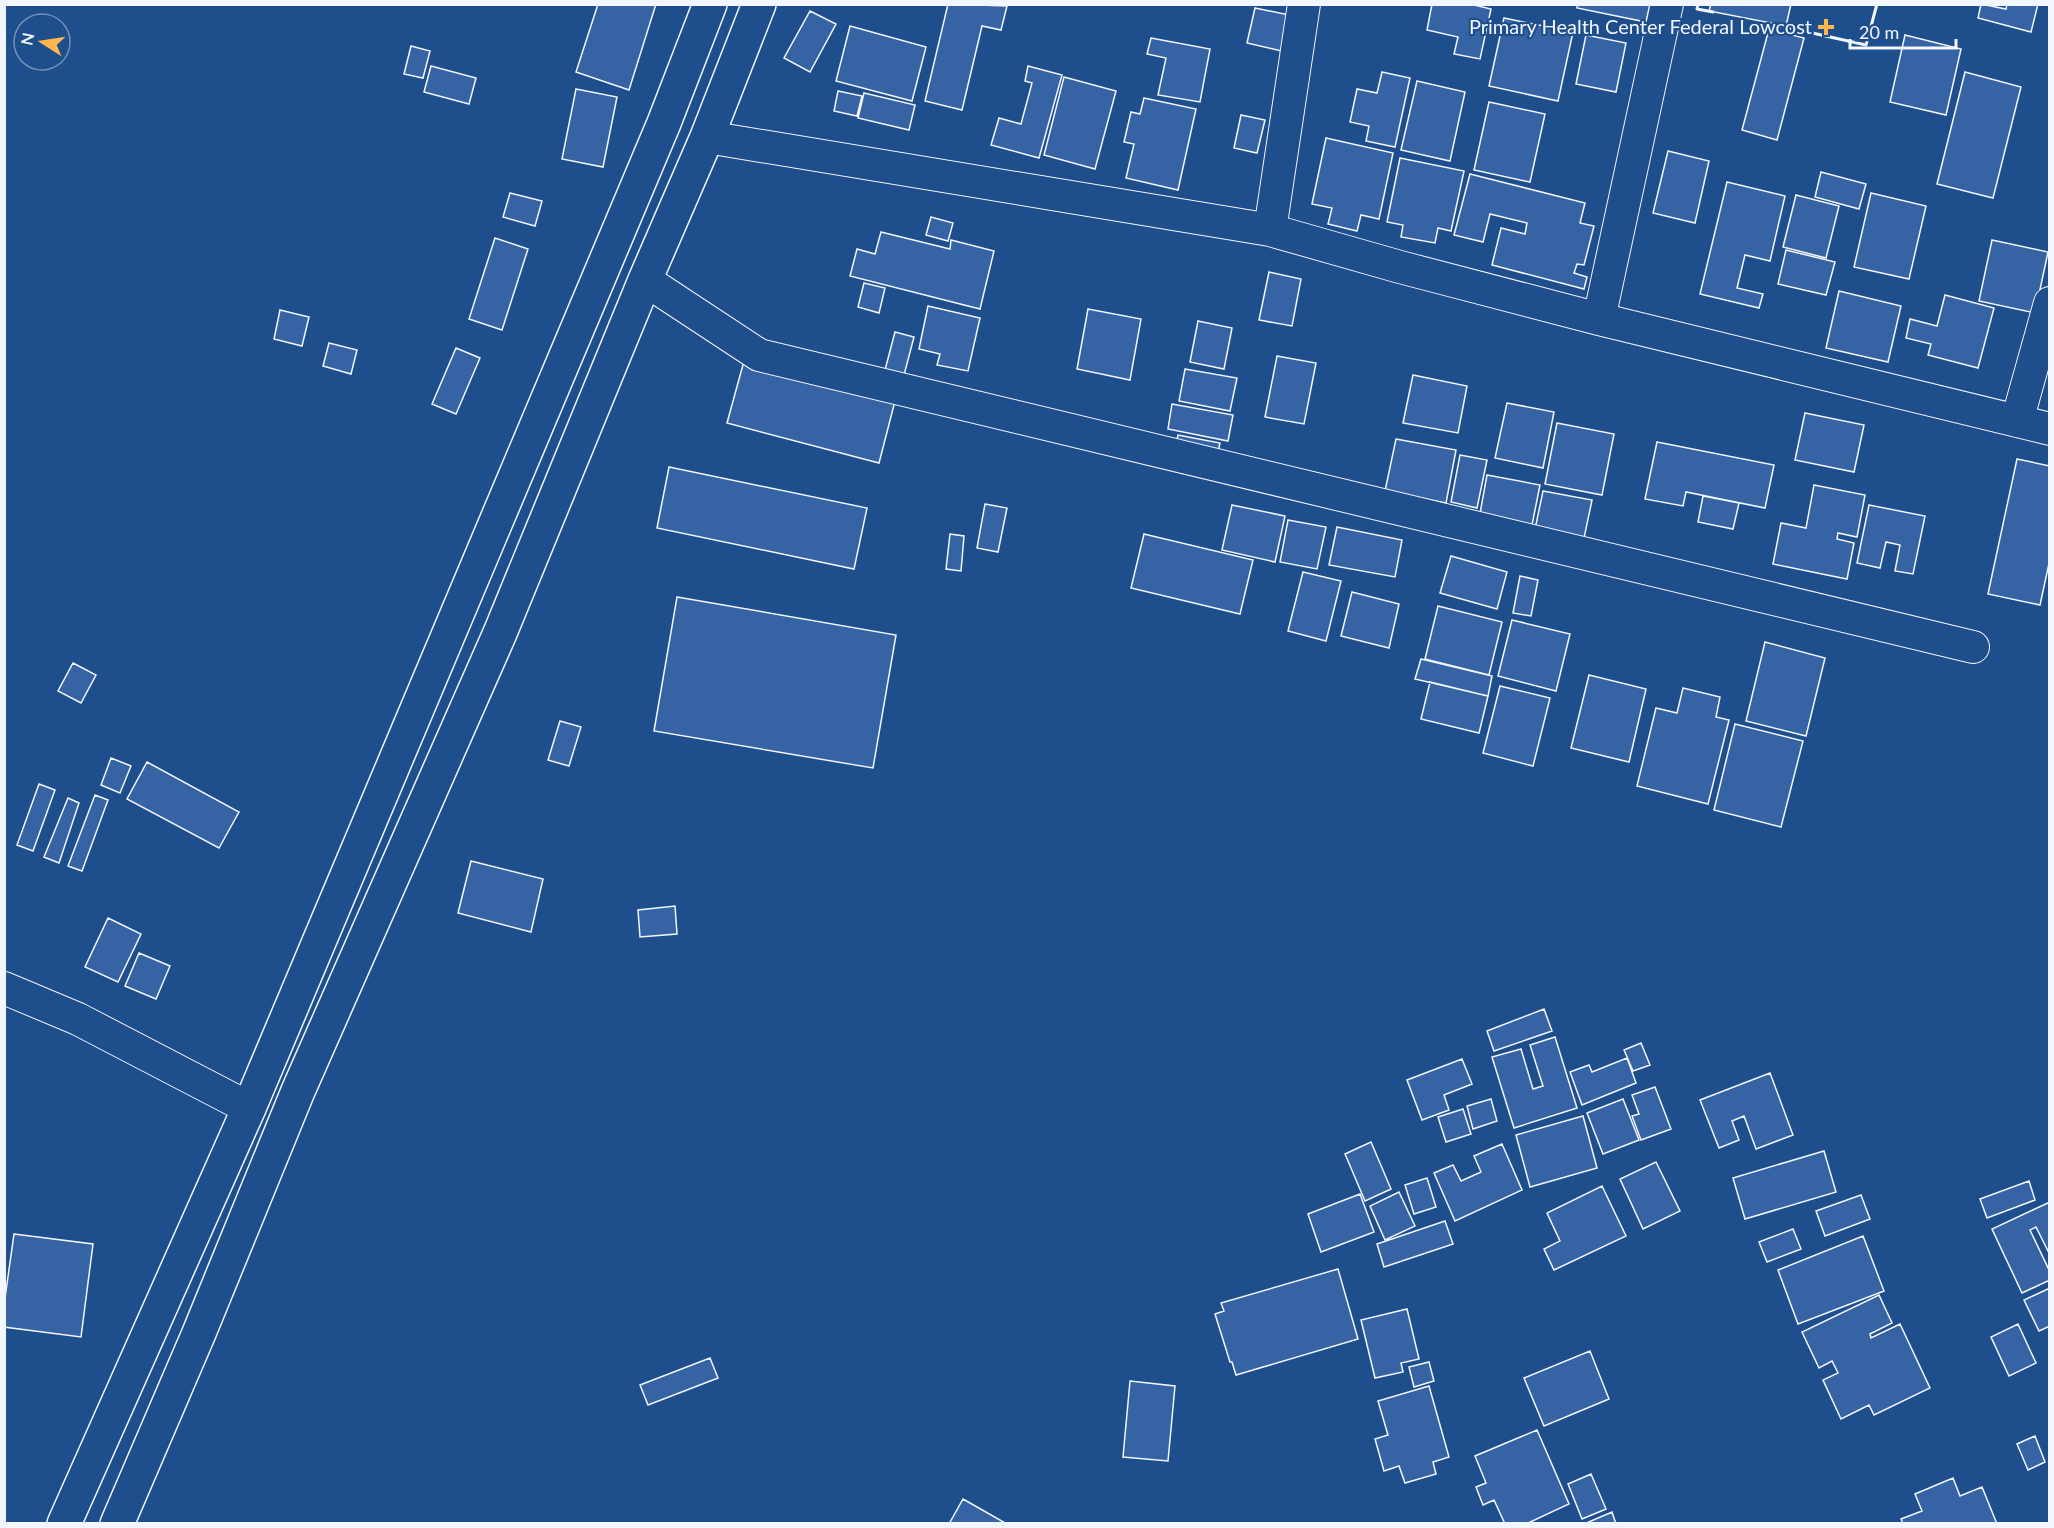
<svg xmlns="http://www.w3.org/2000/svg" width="2054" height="1528" viewBox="0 0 2054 1528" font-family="Lato,sans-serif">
<rect width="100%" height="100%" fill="#1f4e8c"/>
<path fill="#3563a3" stroke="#f2f6ff" stroke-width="1.5" d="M 598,4 L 656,4 L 629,90 L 576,72 Z
M 948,4 L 1007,6 L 1001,30 L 982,26 L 962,110 L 925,101 Z
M 1432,4 L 1470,4 L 1491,9 L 1480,59 L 1454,54 L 1458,37 L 1427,30 Z
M 1577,4 L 1650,4 L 1646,22 L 1577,8 Z
M 1711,4 L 1791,4 L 1786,26 L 1709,11 Z
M 1981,4 L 2006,9 L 2007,4 L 2038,4 L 2031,32 L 1978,18 Z
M 1255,8 L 1294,16 L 1286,52 L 1247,43 Z
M 810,11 L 836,24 L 810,72 L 784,58 Z
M 1504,18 L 1573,32 L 1558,101 L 1489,86 Z
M 850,26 L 926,47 L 912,101 L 836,81 Z
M 1769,29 L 1804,38 L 1777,140 L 1742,130 Z
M 1586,35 L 1626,43 L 1616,92 L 1576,84 Z
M 1905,35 L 1961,49 L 1946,115 L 1890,102 Z
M 1151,38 L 1210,49 L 1200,102 L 1158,95 L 1166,58 L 1147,54 Z
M 411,46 L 430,51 L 423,78 L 404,74 Z
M 431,66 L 476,78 L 469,104 L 424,92 Z
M 1028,66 L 1062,75 L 1039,158 L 991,145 L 999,118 L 1021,124 L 1032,83 L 1025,81 Z
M 1382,72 L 1410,78 L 1395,147 L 1366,141 L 1369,126 L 1350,122 L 1357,89 L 1377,93 Z
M 1965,72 L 2021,87 L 1993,198 L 1937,184 Z
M 1064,77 L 1116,91 L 1095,169 L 1044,155 Z
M 1417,81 L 1465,92 L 1450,161 L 1401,150 Z
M 576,89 L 617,97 L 603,167 L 562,159 Z
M 838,91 L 862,96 L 857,116 L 834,111 Z
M 864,93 L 915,105 L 909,130 L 858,118 Z
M 1144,98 L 1196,109 L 1178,190 L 1126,178 L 1134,144 L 1124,142 L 1131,112 L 1140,114 Z
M 1489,102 L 1545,114 L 1530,182 L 1474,170 Z
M 1241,115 L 1265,120 L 1257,153 L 1234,148 Z
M 1326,138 L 1393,153 L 1379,219 L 1361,215 L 1357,231 L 1328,224 L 1332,208 L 1312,204 Z
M 1668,151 L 1709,161 L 1695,223 L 1653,213 Z
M 1400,158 L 1464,171 L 1451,231 L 1438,228 L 1435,243 L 1401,237 L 1403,225 L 1387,222 Z
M 1821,172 L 1866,184 L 1859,209 L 1815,197 Z
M 1470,174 L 1585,203 L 1580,223 L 1594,226 L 1584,265 L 1577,264 L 1574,273 L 1587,277 L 1584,289 L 1492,265 L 1501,228 L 1525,234 L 1527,223 L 1490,214 L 1483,242 L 1454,235 Z
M 1727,182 L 1785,196 L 1770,261 L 1745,255 L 1737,288 L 1763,294 L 1759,308 L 1700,294 Z
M 510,193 L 542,201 L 535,226 L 503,217 Z
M 1871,193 L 1926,206 L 1909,279 L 1854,267 Z
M 1796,195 L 1839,206 L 1826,258 L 1783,247 Z
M 931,217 L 953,223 L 948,241 L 926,235 Z
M 881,232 L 950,249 L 951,240 L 994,251 L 980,309 L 850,276 L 857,249 L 875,254 Z
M 495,238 L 528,249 L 502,330 L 469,319 Z
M 1992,240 L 2048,252 L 2035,313 L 1979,301 Z
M 1786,250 L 1835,262 L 1826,295 L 1778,284 Z
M 1269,272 L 1301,279 L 1292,326 L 1259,320 Z
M 864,283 L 885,288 L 879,313 L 858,307 Z
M 1839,291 L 1901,306 L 1888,362 L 1826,348 Z
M 1945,295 L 1994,308 L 1978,368 L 1928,355 L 1931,344 L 1906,338 L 1910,319 L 1937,326 Z
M 928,306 L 980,318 L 968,371 L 937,365 L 940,354 L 919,349 Z
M 1088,309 L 1141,319 L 1130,380 L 1077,369 Z
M 280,310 L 309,317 L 302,346 L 274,339 Z
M 1198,321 L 1232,328 L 1224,369 L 1190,362 Z
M 895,332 L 914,337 L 904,375 L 885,370 Z
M 329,343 L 357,350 L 351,374 L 323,366 Z
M 456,348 L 480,358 L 456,414 L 432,404 Z
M 1277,356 L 1316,363 L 1304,424 L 1265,417 Z
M 744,361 L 895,401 L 879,463 L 727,423 Z
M 1185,369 L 1237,378 L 1230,411 L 1179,401 Z
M 1413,375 L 1467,386 L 1458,433 L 1403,423 Z
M 1507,403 L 1554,412 L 1543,468 L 1495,458 Z
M 1172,404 L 1233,415 L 1228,441 L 1168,429 Z
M 1805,413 L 1864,425 L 1854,472 L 1795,460 Z
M 1557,423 L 1614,434 L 1602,495 L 1545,484 Z
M 1178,435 L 1220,443 L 1216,461 L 1174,452 Z
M 1396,439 L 1456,450 L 1446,503 L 1385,491 Z
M 1657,442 L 1774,465 L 1765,508 L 1686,492 L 1683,506 L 1645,499 Z
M 1460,455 L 1487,460 L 1477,508 L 1451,502 Z
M 2017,459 L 2050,466 L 2050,559 L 2040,605 L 1988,594 Z
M 669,467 L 867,508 L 854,569 L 657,528 Z
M 1487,475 L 1540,485 L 1531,530 L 1479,519 Z
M 1814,485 L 1865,495 L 1857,537 L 1838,533 L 1837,539 L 1854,543 L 1847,579 L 1773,564 L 1781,523 L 1806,528 Z
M 1543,491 L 1592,500 L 1583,543 L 1534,534 Z
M 1703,496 L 1739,503 L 1733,529 L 1698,522 Z
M 985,504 L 1007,508 L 998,552 L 977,548 Z
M 1232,505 L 1285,516 L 1275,562 L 1222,550 Z
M 1869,505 L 1925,516 L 1913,574 L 1895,571 L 1900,545 L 1886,542 L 1880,568 L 1857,563 Z
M 1288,520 L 1326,527 L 1317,569 L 1280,562 Z
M 1337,527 L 1402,540 L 1395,577 L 1329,565 Z
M 950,534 L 964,536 L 961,571 L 946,569 Z
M 1144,534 L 1253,560 L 1240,614 L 1131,588 Z
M 1451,556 L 1507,572 L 1497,609 L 1440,593 Z
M 1303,572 L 1341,581 L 1326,641 L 1288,631 Z
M 1520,576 L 1538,580 L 1531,616 L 1513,613 Z
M 1352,592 L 1399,604 L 1389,648 L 1341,636 Z
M 677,597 L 896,635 L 873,768 L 654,731 Z
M 1438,606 L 1502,622 L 1489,675 L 1425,659 Z
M 1512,620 L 1570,634 L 1556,691 L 1498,676 Z
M 1765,642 L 1825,658 L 1806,736 L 1746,721 Z
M 1421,659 L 1492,676 L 1488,696 L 1415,679 Z
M 73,663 L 96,675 L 81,703 L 58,691 Z
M 1589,675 L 1646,689 L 1629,762 L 1571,748 Z
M 1430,682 L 1488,696 L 1479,733 L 1421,719 Z
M 1500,686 L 1550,698 L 1533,766 L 1483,753 Z
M 1683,688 L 1720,697 L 1716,717 L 1729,720 L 1708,804 L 1637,786 L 1656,708 L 1677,713 Z
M 560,721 L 581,727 L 569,766 L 548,760 Z
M 1735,724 L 1803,741 L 1781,827 L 1714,810 Z
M 111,758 L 131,766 L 120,793 L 101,785 Z
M 147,762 L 239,812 L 219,848 L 127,799 Z
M 39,784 L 55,790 L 33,851 L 17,845 Z
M 95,795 L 108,800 L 82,871 L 68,866 Z
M 68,798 L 79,803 L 59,863 L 44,857 Z
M 471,861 L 543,879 L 531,932 L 458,913 Z
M 675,906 L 677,934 L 640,937 L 638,910 Z
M 108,918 L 141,934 L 118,982 L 85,967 Z
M 139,953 L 170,966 L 156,999 L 125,986 Z
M 1544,1009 L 1552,1031 L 1494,1051 L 1487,1031 Z
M 1555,1037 L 1577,1108 L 1514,1128 L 1492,1057 L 1521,1049 L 1533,1089 L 1543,1086 L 1530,1045 Z
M 1641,1043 L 1650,1065 L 1633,1071 L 1624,1050 Z
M 1627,1058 L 1636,1083 L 1582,1105 L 1570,1072 L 1589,1065 L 1592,1072 Z
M 1462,1059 L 1472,1084 L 1444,1095 L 1449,1110 L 1422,1120 L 1407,1080 Z
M 1770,1073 L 1793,1135 L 1756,1149 L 1744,1116 L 1732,1121 L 1739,1140 L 1719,1148 L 1700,1100 Z
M 1655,1087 L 1671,1129 L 1641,1140 L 1632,1116 L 1639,1114 L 1632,1095 Z
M 1491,1099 L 1497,1121 L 1473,1129 L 1467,1106 Z
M 1623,1099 L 1639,1140 L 1603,1154 L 1587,1113 Z
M 1463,1109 L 1471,1134 L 1446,1142 L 1438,1117 Z
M 1583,1116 L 1597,1168 L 1530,1187 L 1516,1135 Z
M 1371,1142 L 1391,1189 L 1365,1201 L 1345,1154 Z
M 1502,1144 L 1522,1190 L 1455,1221 L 1434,1173 L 1453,1165 L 1461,1181 L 1481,1172 L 1474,1156 Z
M 1824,1151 L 1836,1192 L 1745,1219 L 1733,1178 Z
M 1656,1162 L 1680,1211 L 1643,1229 L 1620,1179 Z
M 1427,1178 L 1436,1207 L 1414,1214 L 1405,1185 Z
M 2029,1181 L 2035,1200 L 1987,1218 L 1980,1199 Z
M 1602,1186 L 1626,1236 L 1554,1270 L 1544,1249 L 1560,1241 L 1547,1213 Z
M 1399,1192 L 1415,1226 L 1385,1240 L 1370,1206 Z
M 1360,1194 L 1374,1232 L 1321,1252 L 1308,1214 Z
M 1861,1195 L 1870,1219 L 1825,1236 L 1816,1211 Z
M 2050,1202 L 2050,1255 L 2036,1227 L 2030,1230 L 2050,1272 L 2050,1280 L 2022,1293 L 1992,1229 Z
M 1445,1221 L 1453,1244 L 1384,1267 L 1377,1244 Z
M 1793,1229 L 1801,1249 L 1767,1262 L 1759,1242 Z
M 14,1234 L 93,1244 L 81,1337 L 4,1327 L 4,1305 Z
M 1863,1236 L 1884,1291 L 1798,1324 L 1778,1270 Z
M 1338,1269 L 1358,1339 L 1236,1375 L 1232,1362 L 1230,1362 L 1215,1314 L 1224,1311 L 1221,1303 Z
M 2050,1288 L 2050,1326 L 2039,1331 L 2024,1300 Z
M 1879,1295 L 1892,1323 L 1870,1334 L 1871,1338 L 1900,1324 L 1930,1388 L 1874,1415 L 1869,1405 L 1841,1419 L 1823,1380 L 1838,1373 L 1832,1361 L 1819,1368 L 1802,1332 Z
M 1407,1309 L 1419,1359 L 1401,1363 L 1403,1372 L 1375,1378 L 1361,1320 Z
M 2018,1324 L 2036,1363 L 2009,1376 L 1991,1337 Z
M 1590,1351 L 1609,1399 L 1544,1426 L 1524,1378 Z
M 710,1358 L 718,1378 L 648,1405 L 640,1385 Z
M 1429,1362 L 1434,1381 L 1414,1387 L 1409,1367 Z
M 1130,1381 L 1175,1386 L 1168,1461 L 1123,1457 Z
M 1429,1386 L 1449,1457 L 1433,1462 L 1436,1474 L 1405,1483 L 1399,1466 L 1384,1471 L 1375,1439 L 1388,1435 L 1378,1401 Z
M 1537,1430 L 1569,1504 L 1526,1524 L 1505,1524 L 1494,1500 L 1483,1505 L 1476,1487 L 1486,1483 L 1475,1456 Z
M 2035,1436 L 2045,1462 L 2028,1470 L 2017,1444 Z
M 1591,1474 L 1606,1509 L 1582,1519 L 1568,1484 Z
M 1953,1478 L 1960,1496 L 1982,1487 L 1997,1524 L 1903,1524 L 1901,1519 L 1922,1511 L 1915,1494 Z
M 963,1499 L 1007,1524 L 949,1524 Z
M 1612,1512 L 1616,1524 L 1584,1524 Z"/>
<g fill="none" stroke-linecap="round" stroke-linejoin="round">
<g stroke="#f2f6ff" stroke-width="34">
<path id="minor" d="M 707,137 L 1270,230 L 1400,267 L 1599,319 L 2050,429
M 1270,230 L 1304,4
M 645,280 L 759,355 L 1973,647
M 1599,319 L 1667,4
M 2017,421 L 2050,303
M 4,988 L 78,1019 L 249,1108"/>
</g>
<g stroke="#f2f6ff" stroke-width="36">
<path id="tertiary" d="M 64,1524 L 249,1108 L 664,123 L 710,4
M 117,1524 L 199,1333 L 298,1091 L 500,633 L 645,280 L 707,137 L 759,4"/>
</g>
<use href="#minor" stroke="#1f4e8c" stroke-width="32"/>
<use href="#tertiary" stroke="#1f4e8c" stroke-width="33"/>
<path stroke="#f2f6ff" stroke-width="3" d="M 1698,4 L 1697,9 L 1713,12
M 1781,26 L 1866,45 L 1877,4"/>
</g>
<path fill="#ffb74d" stroke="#1f4e8c" stroke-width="2" d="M1823 18h6v6h6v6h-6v6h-6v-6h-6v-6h6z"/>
<g text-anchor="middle" stroke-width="4.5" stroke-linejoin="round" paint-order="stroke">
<g font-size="20" fill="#f2f6ff" stroke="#1f4e8c" text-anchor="end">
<text x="1812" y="34">Primary Health Center Federal Lowcost</text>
</g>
</g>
<rect width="2054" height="1528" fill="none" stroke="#f2f6ff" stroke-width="12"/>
<g transform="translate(42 42) rotate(282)"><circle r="28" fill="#1f4e8c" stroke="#7391ba" stroke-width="1.5"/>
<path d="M0-4.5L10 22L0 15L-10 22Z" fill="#ffb74d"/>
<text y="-9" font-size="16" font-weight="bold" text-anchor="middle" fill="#f2f6ff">N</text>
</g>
<path d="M1850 39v9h106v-9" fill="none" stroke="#f2f6ff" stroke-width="3"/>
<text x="1859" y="39" font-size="18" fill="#f2f6ff" stroke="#1f4e8c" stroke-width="4.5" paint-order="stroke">20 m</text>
</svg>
